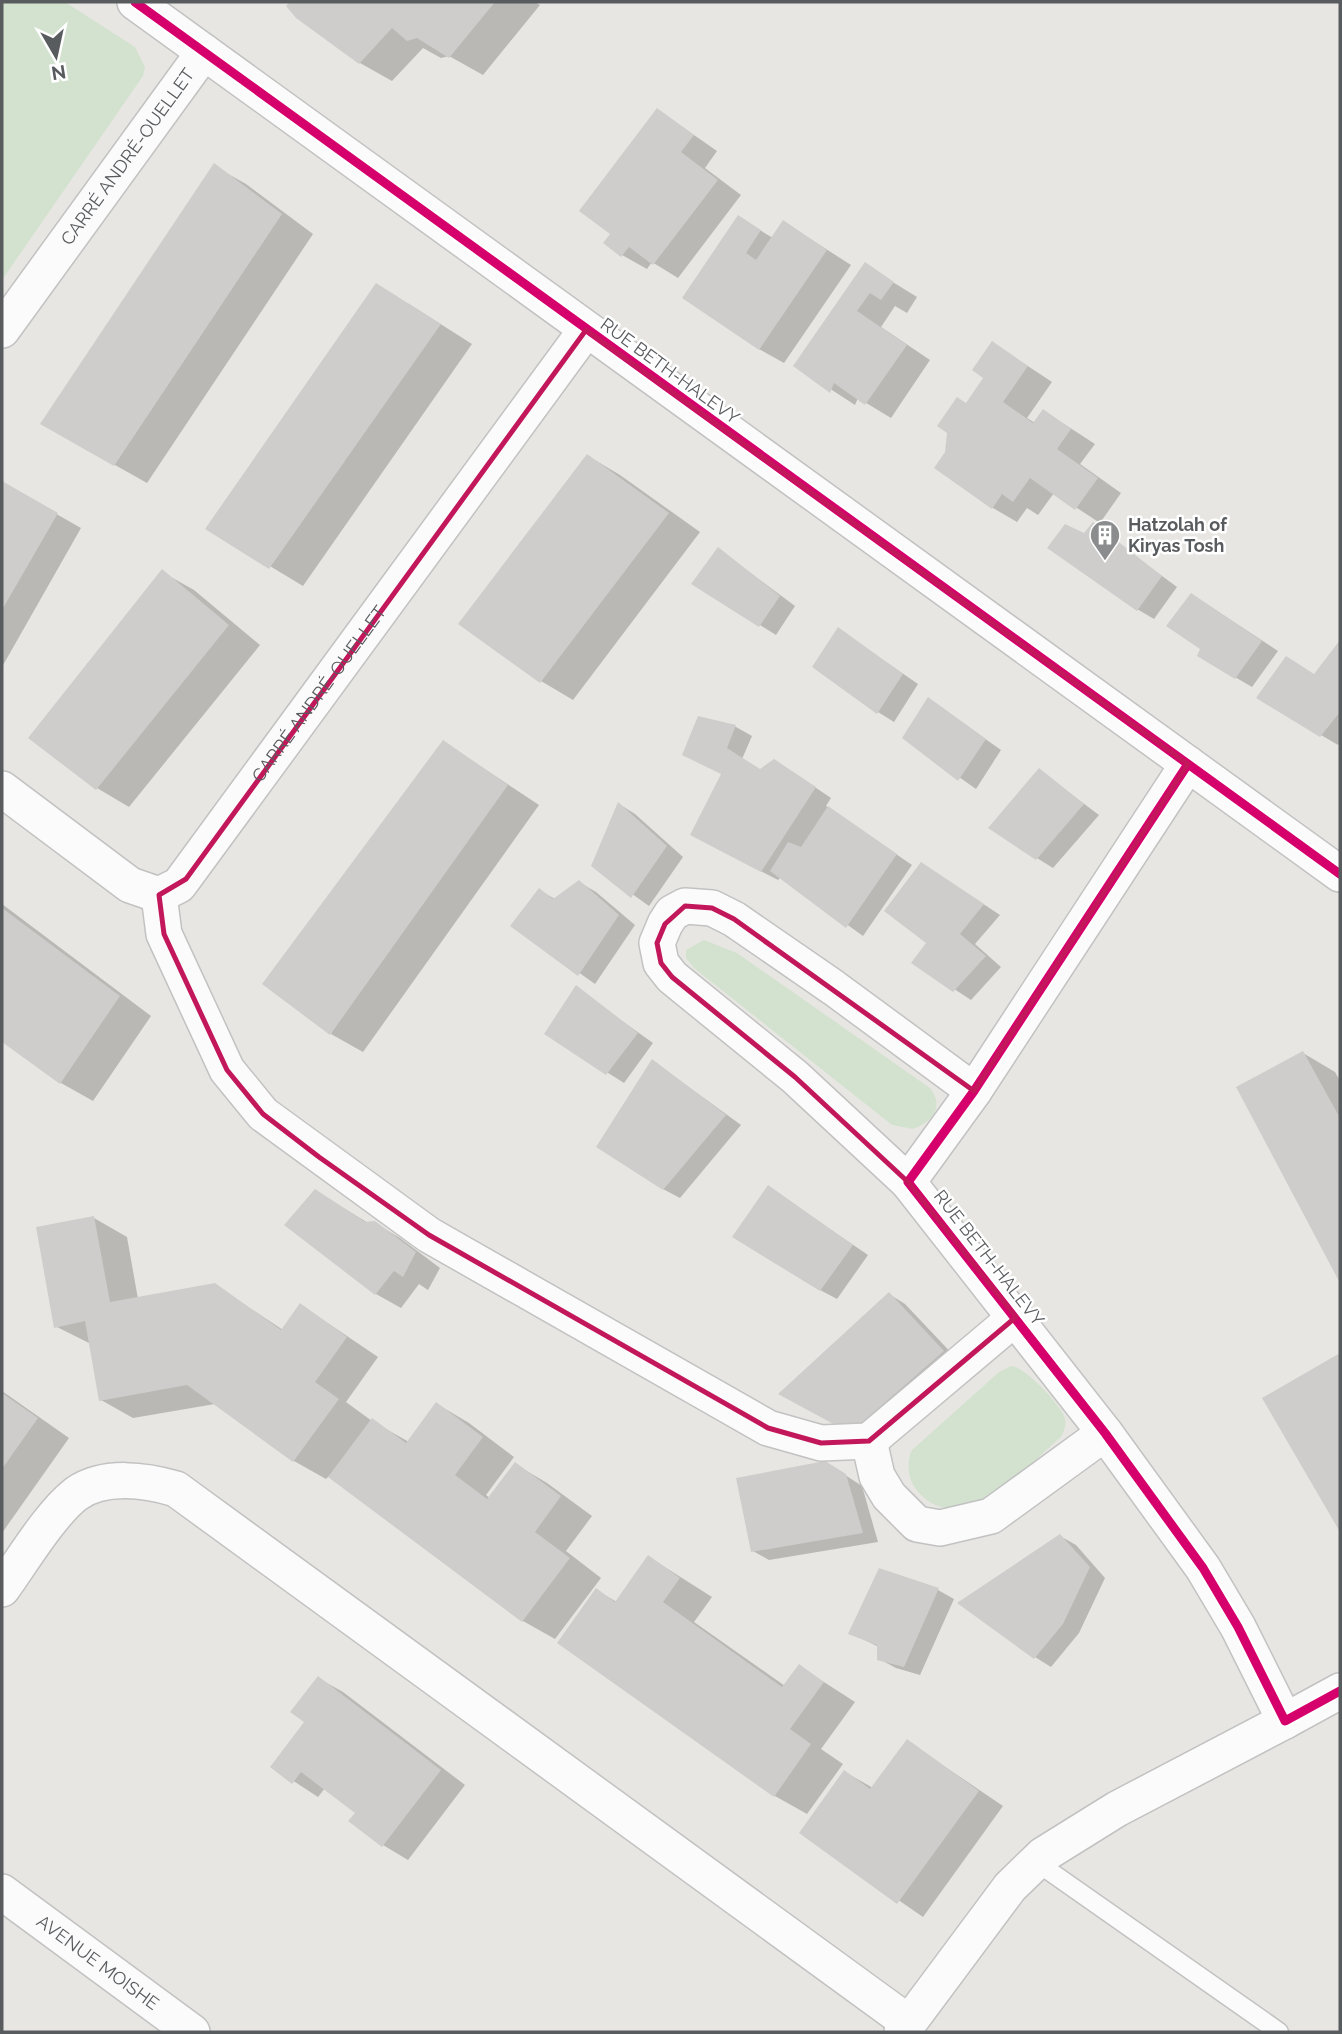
<svg xmlns="http://www.w3.org/2000/svg" width="1342" height="2034" viewBox="0 0 1342 2034" font-family="Raleway,sans-serif">
<rect width="100%" height="100%" fill="#e8e6e2"/>
<path fill="#d2e2cf" d="M 2,2 L 65,2 L 135,47 L 145,67 L 143,76 L 2,280 Z
M 704,940 L 737,953 L 930,1088 C 945,1107 932,1122 913,1129 L 892,1125 L 694,968 L 686,958 L 686,950 Z
M 1011,1366 C 1024,1366 1059,1403 1064,1416 C 1067,1424 1065,1429 1061,1437 C 1028,1465 964,1538 921,1495 C 908,1481 906,1469 911,1451 L 999,1372 Z"/>
<path fill="#0003" d="M 292,2 L 535,2 L 540,5 L 483,75 L 449,56 L 441,58 L 423,48 L 392,81 L 360,63 L 288,6 Z
M 658,110 L 717,151 L 705,168 L 741,195 L 678,278 L 652,262 L 647,269 L 622,255 L 612,233 Z
M 214,166 L 246,184 L 313,234 L 147,483 L 42,424 Z
M 738,217 L 773,238 L 784,222 L 851,265 L 784,363 L 759,349 Z
M 865,265 L 917,297 L 907,313 L 895,306 L 881,327 L 930,360 L 891,418 L 858,398 L 855,405 L 795,366 Z
M 409,304 L 472,344 L 303,586 L 207,528 Z
M 993,343 L 1052,382 L 1027,418 L 1035,423 L 1044,411 L 1095,444 L 1080,464 L 1121,493 L 1100,523 L 1054,493 L 1038,515 L 1027,508 L 1017,522 L 993,508 L 947,453 L 967,405 L 986,378 Z
M 588,456 L 620,475 L 700,532 L 573,700 L 541,681 Z
M 2,483 L 81,528 L 2,667 Z
M 1093,525 L 1177,587 L 1154,619 L 1137,609 L 1084,535 Z
M 718,549 L 795,606 L 776,635 L 760,625 Z
M 162,572 L 194,590 L 260,645 L 129,807 L 97,788 Z
M 1208,605 L 1278,651 L 1252,687 L 1199,656 Z
M 838,629 L 918,684 L 894,722 L 878,712 Z
M 1340,643 L 1340,742 L 1338,745 L 1258,698 L 1315,676 Z
M 929,699 L 1001,750 L 976,789 L 904,738 Z
M 699,718 L 736,727 L 752,736 L 742,759 L 761,771 L 791,771 L 831,798 L 826,806 L 912,865 L 863,936 L 781,877 L 778,880 L 709,844 L 723,775 Z
M 444,742 L 539,805 L 363,1052 L 331,1034 Z
M 1039,770 L 1099,815 L 1053,868 L 1037,858 Z
M 619,804 L 635,814 L 683,857 L 649,906 L 593,866 Z
M 938,874 L 1000,915 L 975,944 L 1001,967 L 971,1000 L 913,962 L 928,942 Z
M 579,882 L 596,892 L 635,925 L 595,984 L 512,925 L 539,890 L 555,899 Z
M 2,904 L 151,1016 L 93,1101 L 61,1083 L 2,1040 Z
M 576,988 L 653,1043 L 624,1083 L 547,1034 Z
M 1303,1053 L 1335,1072 L 1340,1081 L 1340,1279 L 1239,1087 Z
M 653,1061 L 741,1125 L 680,1198 L 663,1189 Z
M 768,1187 L 868,1255 L 837,1299 L 820,1290 Z
M 316,1191 L 368,1223 L 375,1223 L 400,1238 L 440,1268 L 428,1290 L 419,1284 L 401,1308 L 376,1294 Z
M 94,1218 L 127,1237 L 138,1299 L 215,1285 L 283,1330 L 301,1305 L 378,1357 L 346,1402 L 372,1421 L 409,1442 L 437,1404 L 469,1423 L 514,1457 L 486,1495 L 490,1498 L 515,1464 L 547,1483 L 592,1516 L 566,1551 L 601,1578 L 555,1639 L 523,1621 L 329,1476 L 326,1479 L 294,1461 L 215,1404 L 133,1418 L 101,1400 L 91,1344 L 55,1326 Z
M 889,1294 L 905,1304 L 959,1361 L 868,1441 L 797,1403 Z
M 1340,1355 L 1340,1529 L 1265,1399 Z
M 2,1391 L 69,1438 L 2,1533 Z
M 842,1473 L 862,1486 L 878,1542 L 769,1560 L 753,1551 Z
M 1060,1536 L 1076,1545 L 1105,1578 L 1079,1633 L 1051,1667 L 1035,1657 Z
M 649,1557 L 712,1597 L 694,1622 L 785,1686 L 799,1666 L 855,1702 L 821,1749 L 843,1764 L 807,1814 L 775,1796 L 596,1590 L 617,1602 Z
M 880,1570 L 938,1590 L 954,1599 L 920,1675 L 896,1668 L 879,1659 L 879,1647 L 850,1633 Z
M 318,1678 L 343,1692 L 465,1785 L 408,1860 L 383,1845 L 357,1812 L 325,1788 L 318,1797 L 272,1767 L 306,1721 Z
M 907,1741 L 1003,1806 L 923,1917 L 801,1833 L 845,1772 L 873,1788 Z"/>
<path fill="#cecdcb" d="M 290,2 L 495,2 L 449,58 L 417,38 L 407,41 L 392,28 L 359,64 L 296,18 L 286,6 Z
M 657,108 L 694,135 L 681,152 L 718,180 L 653,265 L 629,247 L 621,257 L 603,243 L 610,234 L 579,211 Z
M 214,163 L 282,214 L 114,466 L 40,424 Z
M 738,215 L 761,230 L 746,253 L 756,260 L 783,220 L 827,250 L 759,350 L 682,298 Z
M 865,262 L 894,282 L 881,300 L 870,293 L 857,311 L 907,345 L 865,405 L 834,383 L 830,393 L 793,366 Z
M 376,283 L 441,324 L 269,569 L 205,529 Z
M 992,341 L 1028,366 L 1003,402 L 1033,423 L 1043,409 L 1071,429 L 1057,449 L 1098,478 L 1075,510 L 1030,478 L 1013,502 L 1002,494 L 992,509 L 934,468 L 945,452 L 947,433 L 937,426 L 957,397 L 966,403 L 983,378 L 972,370 Z
M 587,454 L 669,513 L 540,683 L 458,624 Z
M 2,481 L 58,513 L 2,610 Z
M 1093,522 L 1162,576 L 1137,611 L 1047,548 L 1065,524 L 1084,533 Z
M 718,547 L 780,596 L 759,627 L 691,584 Z
M 162,569 L 229,625 L 96,790 L 28,738 Z
M 1191,593 L 1262,641 L 1235,679 L 1197,656 L 1200,649 L 1166,626 Z
M 838,627 L 903,674 L 877,714 L 812,667 Z
M 1340,640 L 1340,712 L 1320,737 L 1256,698 L 1286,656 L 1314,674 Z
M 928,697 L 986,739 L 958,781 L 902,738 Z
M 698,716 L 736,725 L 727,748 L 760,769 L 774,759 L 816,787 L 761,872 L 690,835 L 721,774 L 682,755 Z
M 443,740 L 508,785 L 330,1035 L 262,984 Z
M 1039,768 L 1084,804 L 1036,860 L 988,828 Z
M 618,802 L 667,846 L 631,898 L 591,866 Z
M 828,806 L 897,854 L 846,928 L 770,871 L 788,842 L 801,847 Z
M 921,862 L 984,904 L 960,934 L 986,956 L 953,992 L 911,963 L 926,943 L 884,911 Z
M 579,880 L 619,915 L 578,976 L 510,926 L 539,888 L 553,899 Z
M 2,908 L 120,996 L 60,1084 L 2,1042 Z
M 576,985 L 638,1033 L 606,1075 L 544,1034 Z
M 1303,1051 L 1340,1118 L 1340,1283 L 1236,1087 Z
M 652,1059 L 726,1115 L 663,1190 L 596,1147 Z
M 768,1185 L 853,1245 L 820,1291 L 732,1237 Z
M 315,1189 L 365,1222 L 375,1221 L 416,1252 L 403,1277 L 394,1271 L 375,1295 L 284,1225 Z
M 94,1216 L 110,1302 L 215,1283 L 281,1330 L 300,1303 L 347,1337 L 315,1382 L 339,1399 L 293,1462 L 187,1385 L 99,1401 L 85,1321 L 54,1328 L 36,1227 Z
M 889,1292 L 944,1351 L 850,1433 L 778,1394 Z
M 1340,1353 L 1340,1532 L 1262,1398 Z
M 2,1393 L 38,1418 L 2,1469 Z
M 436,1402 L 483,1437 L 455,1475 L 487,1499 L 515,1462 L 561,1496 L 535,1532 L 570,1558 L 522,1622 L 328,1477 L 372,1418 L 406,1443 Z
M 825,1461 L 846,1474 L 863,1533 L 751,1552 L 736,1478 Z
M 1060,1534 L 1090,1567 L 1063,1624 L 1034,1659 L 957,1603 Z
M 648,1555 L 680,1578 L 663,1602 L 782,1687 L 799,1664 L 824,1682 L 790,1729 L 811,1744 L 774,1797 L 557,1643 L 596,1588 L 615,1602 Z
M 879,1568 L 939,1588 L 904,1667 L 877,1660 L 877,1645 L 848,1634 Z
M 318,1676 L 441,1770 L 382,1847 L 348,1821 L 355,1813 L 301,1772 L 292,1784 L 270,1767 L 304,1722 L 290,1712 Z
M 907,1739 L 979,1791 L 897,1904 L 799,1833 L 844,1770 L 870,1789 Z"/>
<g fill="none" stroke-linecap="round" stroke-linejoin="round">
<g stroke="#c2c2c2" stroke-width="21">
<path id="service" d="M 1035,1861 L 1279,2032"/>
</g>
<g stroke="#c2c2c2" stroke-width="38">
<g id="minor">
<path d="M 135,2 L 1340,874"/>
<path id="s1" d="M 2,330 L 204,52"/>
<path d="M 1188,764 L 974,1091 L 908,1182 L 1105,1433 L 1203,1568 L 1238,1627 L 1285,1721 L 1340,1691"/>
<path id="s2" d="M 2,789 L 130,885 L 159,895 L 179,885 L 586,330"/>
<path d="M 159,895 L 164,934 L 227,1070 L 263,1114 L 429,1235 L 768,1428 L 821,1443 L 869,1441"/>
<path d="M 908,1182 L 795,1077 L 672,977 L 661,963 L 657,943 L 665,924 L 672,913 L 685,906 L 712,908 L 734,919 L 834,988 L 974,1091"/>
<path d="M 869,1441 L 877,1476 L 889,1496 L 917,1524 L 940,1528 L 991,1516 L 1105,1433"/>
<path d="M 869,1441 L 1016,1317"/>
<path d="M 2,1589 C 21,1563 50,1514 76,1494 C 104,1474 146,1480 176,1489 L 909,2023"/>
<path id="s3" d="M 2,1892 L 192,2032"/>
<path d="M 902,2032 L 1010,1887 L 1043,1855 L 1117,1809 L 1285,1721"/>
</g>
</g>
<use href="#service" stroke="#fcfbfb" stroke-width="18"/>
<use href="#minor" stroke="#fcfbfb" stroke-width="35"/>
<g stroke="#fff" stroke-width="13">
<path id="cycleway" d="M 135,2 L 1340,874
M 1188,764 L 974,1091 L 908,1182 L 1105,1433 L 1203,1568 L 1238,1627 L 1285,1721 L 1340,1691"/>
</g>
<use href="#cycleway" stroke="#d6006c" stroke-width="9"/>
</g>
<path fill="none" stroke="#c2185b" stroke-width="5" stroke-linejoin="round" d="M 586,330 L 1188,764 L 974,1091 L 734,919 L 712,908 L 685,906 L 665,924 L 657,943 L 661,963 L 672,977 L 795,1077 L 908,1182 L 1016,1317 L 869,1441 L 821,1443 L 768,1428 L 429,1235 L 319,1157 L 263,1114 L 227,1070 L 164,934 L 159,895 L 186,879 Z"/>
<defs>
<g id="building-pin" transform="scale(1.575)"><path d="M0 17L-7.5 6A9.5 9.5 0 1 1 7.5 6Z" fill="#8b8c8d" stroke="#fff"/><path d="M-4-6H4V6H1V3H-1V6H-4ZM-2.5-4.3h1.7v1.8h-1.7ZM.8-4.3h1.7v1.8H.8ZM-2.5-1h1.7V.8h-1.7ZM.8-1h1.7V.8H.8Z" fill="#fff"/></g>
</defs>
<g fill-rule="evenodd">
<use href="#building-pin" x="1105" y="535"/>
</g>
<g text-anchor="middle" stroke-width="5" stroke-linejoin="round" paint-order="stroke">
<g font-size="18" fill="#595c5f" stroke="#fff">
<text dy="6" stroke="none"><textPath href="#s1" startOffset="214">CARRÉ ANDRÉ-OUELLET</textPath></text>
<text transform="translate(670 371) rotate(36)" y="6">RUE BETH-HALEVY</text>
<text dy="6" stroke="none"><textPath href="#s2" startOffset="450">CARRÉ ANDRÉ-OUELLET</textPath></text>
<text transform="translate(989 1258) rotate(52)" y="6">RUE BETH-HALEVY</text>
<text dy="6" stroke="none"><textPath href="#s3" startOffset="119">AVENUE MOISHE</textPath></text>
</g>
<g font-size="18" font-weight="bold" fill="#595c5f" stroke="#fff" text-anchor="start">
<text x="1128" y="531">Hatzolah of<tspan x="1128" dy="21">Kiryas Tosh</tspan></text>
</g>
</g>
<rect width="1342" height="2034" fill="none" stroke="#595c5f" stroke-width="7"/>
<g transform="translate(56 56) rotate(171)" stroke="#ffffff" stroke-width="5" paint-order="stroke">
<path d="M0-5L12 26L0 18L-12 26Z" fill="#595c5f"/>
<text y="-10" font-size="19" font-weight="bold" text-anchor="middle" fill="#595c5f">N</text>
</g>
</svg>
